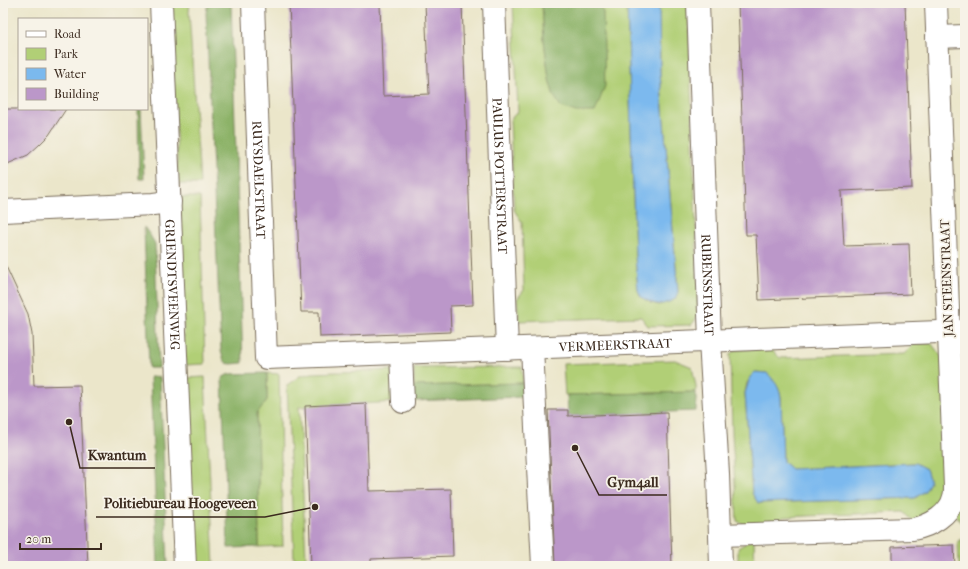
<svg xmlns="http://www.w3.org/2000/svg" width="968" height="569" viewBox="0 0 968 569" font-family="'IM FELL French Canon',serif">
<rect width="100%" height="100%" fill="#f7f3e8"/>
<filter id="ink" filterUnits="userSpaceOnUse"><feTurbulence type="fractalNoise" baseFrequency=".025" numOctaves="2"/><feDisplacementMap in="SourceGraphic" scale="8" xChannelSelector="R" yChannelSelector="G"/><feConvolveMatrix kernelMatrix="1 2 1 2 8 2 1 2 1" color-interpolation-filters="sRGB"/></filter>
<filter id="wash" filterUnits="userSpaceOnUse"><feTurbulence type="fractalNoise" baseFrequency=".012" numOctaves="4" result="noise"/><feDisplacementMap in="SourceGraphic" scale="16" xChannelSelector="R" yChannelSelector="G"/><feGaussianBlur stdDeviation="0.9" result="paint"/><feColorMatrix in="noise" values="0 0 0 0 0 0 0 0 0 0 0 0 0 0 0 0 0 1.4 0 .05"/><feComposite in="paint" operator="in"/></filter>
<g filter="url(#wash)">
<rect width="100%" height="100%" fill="#ebe6ca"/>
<path fill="#b1cf76" stroke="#767c4a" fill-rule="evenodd" d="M 171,3 L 190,3 L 189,12 L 200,184 L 178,184 Z
M 513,3 L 542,3 L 544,40 L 549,79 L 554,96 L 603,13 L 597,3 L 627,3 L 635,256 L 638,290 L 641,297 L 651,303 L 659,305 L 675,299 L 678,291 L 660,73 L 659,3 L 688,3 L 699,312 L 694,322 L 691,325 L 648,326 L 641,317 L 519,321 L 517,299 L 524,290 L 522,222 L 514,210 L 510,120 L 518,111 Z
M 178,197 L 200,197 L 205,364 L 185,365 Z
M 931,343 L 944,360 L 948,482 L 940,501 L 928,514 L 914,522 L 904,512 L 783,517 L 774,527 L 751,528 L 737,521 L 732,432 L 730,354 L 736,350 L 770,348 L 780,358 L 904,354 L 914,344 ZM 755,372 L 767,373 L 780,391 L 781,397 L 783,462 L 791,469 L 915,463 L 926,469 L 930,482 L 925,491 L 915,498 L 758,503 L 752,493 L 745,393 L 747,383 Z
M 675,360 L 692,367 L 696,386 L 696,392 L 565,395 L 563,364 Z
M 522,367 L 523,383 L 414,386 L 414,368 Z
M 393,370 L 397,402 L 299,407 L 306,559 L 294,559 L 287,385 L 300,376 L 312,373 Z
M 267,373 L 279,374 L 283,546 L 259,547 L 257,413 L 267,400 Z
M 205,377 L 214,566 L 192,566 L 186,378 Z
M 958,441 L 965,441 L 965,527 L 954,513 Z
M 961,539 L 962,539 L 963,566 L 959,566 L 958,541 Z
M 751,540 L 754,540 L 755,566 L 738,566 L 738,548 Z"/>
<path fill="#8cb267" stroke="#646e42" d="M 208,3 L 231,3 L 243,363 C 228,364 225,367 221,351 L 206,13 Z
M 542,3 L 597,3 L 603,12 L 605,86 L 595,112 L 576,112 L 561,107 L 554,96 L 549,79 L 544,40 Z
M 138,109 L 141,109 L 144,179 L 139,179 Z
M 144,227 L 150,235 L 155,244 L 159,368 L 149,368 Z
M 267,373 L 267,400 L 257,413 L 259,547 L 228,548 L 222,378 L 229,374 Z
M 150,377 L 160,377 L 168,566 L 158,566 Z
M 523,383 L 522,397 L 413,401 L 414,386 Z
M 696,392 L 696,411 L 568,416 L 567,395 Z"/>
<path fill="#7bb9ee" stroke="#5b7286" d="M 627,3 L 659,3 L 660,73 L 678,292 L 675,299 C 661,307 655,305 641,297 L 638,290 L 635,256 Z
M 755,372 L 767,373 C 774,380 779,386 781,397 L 783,462 L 791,469 L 915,463 L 926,469 L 930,482 L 925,491 L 915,498 L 758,503 L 752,493 L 745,393 L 750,377 Z"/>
<g id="blocks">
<path fill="#bb97c9" d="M 289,3 L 380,3 L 383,96 L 429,94 L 425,3 L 462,3 L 473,305 L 450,306 L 451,332 L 320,337 L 319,312 L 301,312 Z
M 738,3 L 905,3 L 912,188 L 841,191 L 844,246 L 909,244 L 911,294 L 759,300 L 756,235 L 746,235 Z
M 3,109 L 66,109 L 49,135 L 39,145 L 28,155 L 3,166 Z
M 3,260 L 28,314 L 32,334 L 34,386 L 80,385 L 88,566 L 3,566 Z
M 366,403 L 369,491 L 451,489 L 453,556 L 371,559 L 371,566 L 311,566 L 305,406 Z
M 548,410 L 568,410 L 568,416 L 667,412 L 672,566 L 555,566 Z
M 954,545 L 955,566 L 892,566 L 892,547 Z"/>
</g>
</g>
<g filter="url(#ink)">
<use href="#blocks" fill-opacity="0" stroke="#796c5a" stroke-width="1"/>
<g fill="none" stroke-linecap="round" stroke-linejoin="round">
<g stroke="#796c5a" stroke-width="24">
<g id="minor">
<path id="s1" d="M 161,3 L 185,566"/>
<path id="s2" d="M 253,3 L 266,358 L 965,331"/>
<path id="s3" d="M 494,3 L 507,349"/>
<path id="s4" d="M 698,3 L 710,341 L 718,474 L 721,566"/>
<path d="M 937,37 L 965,36"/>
<path d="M 3,211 L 153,204 L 170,202"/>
<path d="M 532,348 L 543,566"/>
<path d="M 401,353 L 403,402"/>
<path d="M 720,535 L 913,529 C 930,526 950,515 954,497 C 955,494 955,490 955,487 L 936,3"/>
</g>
</g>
<use href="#minor" stroke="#fff" stroke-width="22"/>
</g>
</g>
<g text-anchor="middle" stroke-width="3.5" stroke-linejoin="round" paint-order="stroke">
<g font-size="13" fill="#3b2a1e" stroke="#f7f3e8">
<text dy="5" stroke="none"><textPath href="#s3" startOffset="173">PAULUS POTTERSTRAAT</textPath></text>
<text dy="5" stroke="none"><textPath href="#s2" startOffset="177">RUYSDAELSTRAAT</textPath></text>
<text transform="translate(946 278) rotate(-92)" y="5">JAN STEENSTRAAT</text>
<text dy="5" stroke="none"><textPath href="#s1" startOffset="282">GRIENDTSVEENWEG</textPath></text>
<text dy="5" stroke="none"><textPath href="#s4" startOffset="282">RUBENSSTRAAT</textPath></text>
<text dy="5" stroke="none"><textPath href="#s2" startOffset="705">VERMEERSTRAAT</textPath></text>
</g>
</g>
<path fill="none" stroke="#3b2a1e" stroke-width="1.5" d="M69 422L80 468H155M575 448L599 495H667M315 507L265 517H96"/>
<g fill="#3b2a1e" stroke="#f7f3e8" stroke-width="1.5">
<circle cx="69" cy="422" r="4"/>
<circle cx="575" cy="448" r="4"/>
<circle cx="315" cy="507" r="4"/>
</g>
<g font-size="14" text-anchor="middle" font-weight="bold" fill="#3b2a1e" stroke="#f7f3e8" stroke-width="3.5" stroke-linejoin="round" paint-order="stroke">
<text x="117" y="460">Kwantum</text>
<text x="633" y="487">Gym4all</text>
<text x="180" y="508">Politiebureau Hoogeveen</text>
</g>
<rect width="968" height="569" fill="none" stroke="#f7f3e8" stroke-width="16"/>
<rect x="18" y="18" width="130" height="92" fill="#f7f3e8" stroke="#aca397"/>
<rect x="26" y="31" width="20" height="6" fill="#ffffff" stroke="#aca397"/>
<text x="54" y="38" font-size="12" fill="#3b2a1e">Road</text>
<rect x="26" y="48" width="20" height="12" fill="#b1cf76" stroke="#aca397"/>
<text x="54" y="58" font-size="12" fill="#3b2a1e">Park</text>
<rect x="26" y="68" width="20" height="12" fill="#7bb9ee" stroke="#aca397"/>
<text x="54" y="78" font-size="12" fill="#3b2a1e">Water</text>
<rect x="26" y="88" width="20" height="12" fill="#bb97c9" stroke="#aca397"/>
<text x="54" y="98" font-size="12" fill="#3b2a1e">Building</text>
<path d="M20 543v6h81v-6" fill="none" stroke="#3b2a1e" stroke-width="2"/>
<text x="26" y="543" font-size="12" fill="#3b2a1e" stroke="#f7f3e8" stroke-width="3" paint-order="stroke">20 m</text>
</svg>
